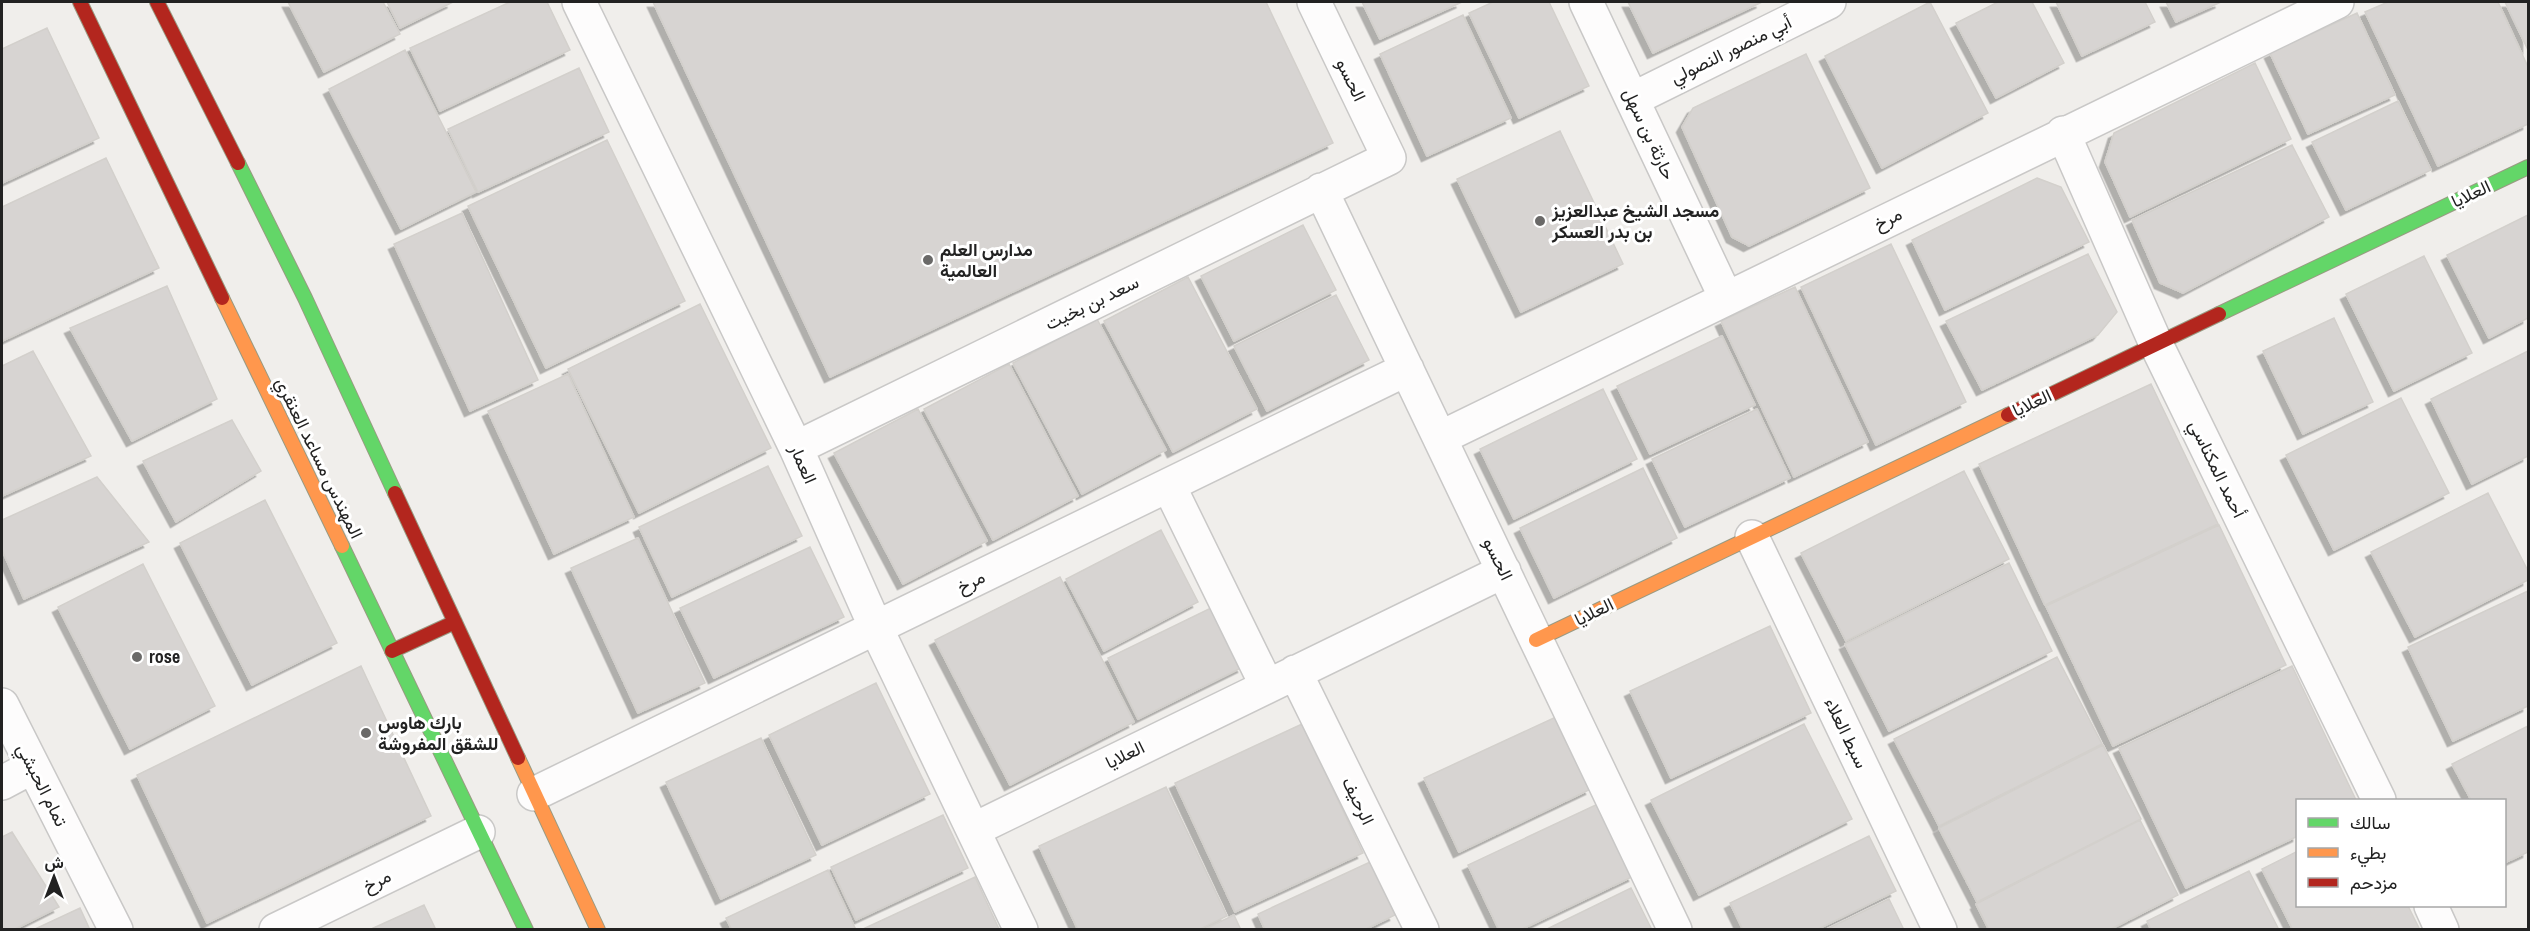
<svg xmlns="http://www.w3.org/2000/svg" width="2530" height="931" viewBox="0 0 2530 931" font-family="'Archivo Narrow',Vazirmatn,sans-serif">
<defs>
<filter id="shadow"><feDropShadow dx="-5.5" dy="5.5" stdDeviation="0" flood-color="#0004"/></filter>
</defs>
<rect width="100%" height="100%" fill="#f0eeeb"/>
<path fill="#d7d4d2" stroke="#d3d0cc" stroke-width="1.5" filter="url(#shadow)" d="M 288,2 L 383,2 L 400,34 L 324,72 Z
M 387,2 L 453,2 L 400,28 Z
M 510,2 L 547,2 L 570,50 L 440,111 L 410,48 Z
M 653,2 L 1266,2 L 1333,143 L 830,377 Z
M 1362,2 L 1462,2 L 1380,39 Z
M 1493,2 L 1549,2 L 1589,86 L 1519,118 L 1469,13 Z
M 1628,2 L 1762,2 L 1653,53 Z
M 1930,2 L 1988,113 L 1882,168 L 1825,56 Z
M 1998,2 L 2032,2 L 2064,63 L 1996,98 L 1956,23 Z
M 2056,2 L 2145,2 L 2155,22 L 2082,56 Z
M 2166,2 L 2221,2 L 2176,22 Z
M 2388,2 L 2498,2 L 2528,67 L 2528,124 L 2438,166 L 2365,12 Z
M 2505,2 L 2528,2 L 2528,50 Z
M 2357,13 L 2395,95 L 2308,134 L 2270,53 Z
M 1463,15 L 1511,118 L 1427,156 L 1380,54 Z
M 47,28 L 99,138 L 2,183 L 2,49 Z
M 405,50 L 476,192 L 401,229 L 329,89 Z
M 1806,54 L 1870,188 L 1749,246 L 1732,237 L 1682,127 L 1693,108 Z
M 2255,63 L 2291,139 L 2130,217 L 2105,162 L 2114,133 Z
M 579,68 L 609,132 L 478,192 L 448,129 Z
M 2398,101 L 2431,170 L 2346,210 L 2312,142 Z
M 1560,131 L 1623,264 L 1521,312 L 1457,179 Z
M 607,140 L 685,301 L 546,368 L 468,206 Z
M 2292,145 L 2329,217 L 2183,293 L 2160,283 L 2132,220 Z
M 106,158 L 159,268 L 2,341 L 2,207 Z
M 2037,178 L 2061,187 L 2089,242 L 1945,310 L 1912,240 Z
M 462,213 L 538,380 L 470,411 L 394,244 Z
M 2528,215 L 2528,318 L 2489,338 L 2447,255 Z
M 1303,225 L 1336,290 L 1234,341 L 1201,276 Z
M 1891,244 L 1966,402 L 1876,445 L 1801,287 Z
M 2088,254 L 2117,312 L 2098,335 L 1982,390 L 1946,321 Z
M 2424,256 L 2472,353 L 2394,391 L 2346,294 Z
M 1188,277 L 1257,409 L 1173,452 L 1104,321 Z
M 167,286 L 217,399 L 132,441 L 70,328 Z
M 1795,287 L 1868,442 L 1794,477 L 1721,321 Z
M 1336,295 L 1369,360 L 1267,411 L 1234,346 Z
M 700,304 L 771,448 L 639,513 L 568,369 Z
M 2334,318 L 2373,402 L 2303,434 L 2263,351 Z
M 1097,319 L 1166,450 L 1082,494 L 1013,363 Z
M 1722,336 L 1755,405 L 1650,454 L 1617,386 Z
M 33,351 L 91,456 L 2,496 L 2,366 Z
M 2528,351 L 2528,456 L 2472,484 L 2431,399 Z
M 1009,364 L 1078,496 L 993,540 L 924,409 Z
M 568,374 L 634,517 L 554,554 L 488,411 Z
M 2151,384 L 2218,524 L 2045,605 L 1979,464 Z
M 1603,389 L 1637,459 L 1514,519 L 1480,449 Z
M 2401,398 L 2449,493 L 2334,550 L 2286,455 Z
M 918,409 L 987,541 L 903,584 L 834,453 Z
M 1757,409 L 1790,478 L 1685,527 L 1652,459 Z
M 232,420 L 261,471 L 176,522 L 143,461 Z
M 768,466 L 802,536 L 672,597 L 639,527 Z
M 1643,468 L 1677,538 L 1554,598 L 1520,528 Z
M 1964,471 L 2009,559 L 1846,641 L 1801,553 Z
M 97,477 L 149,542 L 24,599 L 2,550 L 2,520 Z
M 2488,493 L 2528,571 L 2528,580 L 2415,637 L 2371,552 Z
M 265,500 L 337,643 L 252,685 L 180,543 Z
M 2219,525 L 2286,665 L 2113,746 L 2046,606 Z
M 1161,530 L 1198,602 L 1104,651 L 1066,579 Z
M 638,538 L 705,683 L 638,713 L 571,568 Z
M 810,547 L 844,617 L 714,678 L 680,608 Z
M 2009,563 L 2052,651 L 1889,731 L 1845,644 Z
M 143,564 L 215,706 L 130,749 L 58,607 Z
M 1060,577 L 1134,722 L 1010,785 L 935,640 Z
M 2528,591 L 2528,706 L 2453,741 L 2408,647 Z
M 1213,607 L 1243,667 L 1138,719 L 1108,658 Z
M 1770,626 L 1811,713 L 1671,778 L 1630,691 Z
M 2057,657 L 2102,744 L 1939,826 L 1894,739 Z
M 361,666 L 431,816 L 207,923 L 137,775 Z
M 2292,666 L 2356,800 L 2298,800 L 2298,836 L 2186,888 L 2119,748 Z
M 876,683 L 930,794 L 822,845 L 769,735 Z
M 1556,717 L 1591,789 L 1459,852 L 1424,778 Z
M 1302,724 L 1363,853 L 1235,912 L 1175,783 Z
M 1804,724 L 1852,819 L 1699,895 L 1651,800 Z
M 2528,726 L 2528,852 L 2504,863 L 2504,800 L 2471,800 L 2452,764 Z
M 761,738 L 816,855 L 721,899 L 666,782 Z
M 2103,745 L 2141,819 L 1977,902 L 1939,828 Z
M 1166,787 L 1227,916 L 1198,930 L 1078,930 L 1039,846 Z
M 1600,803 L 1634,876 L 1520,930 L 1499,930 L 1468,865 Z
M 943,815 L 968,868 L 856,920 L 831,867 Z
M 2140,820 L 2178,895 L 2109,930 L 1989,930 L 1976,904 Z
M 12,832 L 59,907 L 13,930 L 2,930 L 2,837 Z
M 1869,836 L 1896,891 L 1816,930 L 1743,930 L 1730,903 Z
M 2298,851 L 2298,906 L 2408,906 L 2420,930 L 2293,930 L 2262,869 Z
M 1370,862 L 1395,915 L 1364,930 L 1265,930 L 1258,914 Z
M 828,870 L 856,930 L 732,930 L 726,918 Z
M 2249,871 L 2279,930 L 2151,930 L 2147,921 Z
M 975,877 L 999,929 L 863,930 L 863,929 Z
M 1631,888 L 1652,930 L 1545,930 Z
M 1889,899 L 1904,930 L 1825,930 Z
M 424,905 L 436,930 L 369,930 Z
M 80,908 L 90,930 L 33,930 Z
M 1234,915 L 1241,930 L 1203,930 Z"/>
<g fill="none" stroke-linecap="round" stroke-linejoin="round">
<g stroke="#c9c8c7" stroke-width="36">
<path id="street" d="M 579,2 L 796,448 L 876,628 L 1021,930
M 1586,2 L 1726,298
M 1633,99 L 1829,2
M 2063,133 L 2156,344 L 2379,800
M 1321,190 L 1675,930
M 1440,438 L 2337,2
M 796,448 L 1389,158 L 1314,2
M 1169,486 L 1267,686
M 1752,537 L 1940,930
M 1295,672 L 1422,930
M 2,705 L 116,930
M 2,783 L 32,767
M 534,794 L 1407,369
M 973,830 L 1504,571
M 2431,906 L 2442,930
M 276,930 L 478,832"/>
</g>
<g stroke="#999a82" stroke-width="16">
<path id="fast" d="M 238,163 L 305,298 L 395,493
M 2219,314 L 2528,167
M 342,546 L 526,930"/>
</g>
<g stroke="#999a82" stroke-width="16">
<path id="slow" d="M 222,298 L 342,546
M 1536,640 L 2008,415
M 518,758 L 598,930"/>
</g>
<g stroke="#999a82" stroke-width="16">
<path id="jam" d="M 80,2 L 222,298
M 157,2 L 238,163
M 2008,415 L 2219,314
M 395,493 L 518,758
M 392,651 L 455,622"/>
</g>
<use href="#street" stroke="#fdfcfc" stroke-width="33"/>
<use href="#fast" stroke="#63d668" stroke-width="14"/>
<use href="#slow" stroke="#ff974d" stroke-width="14"/>
<use href="#jam" stroke="#b3261e" stroke-width="14"/>
</g>
<g fill="#6a6968" stroke="#fff" stroke-width="2">
<circle cx="1540" cy="221" r="6"/>
<circle cx="928" cy="260" r="6"/>
<circle cx="137" cy="657" r="6"/>
<circle cx="366" cy="733" r="6"/>
</g>
<g text-anchor="middle" stroke-width="6" stroke-linejoin="round" paint-order="stroke">
<g font-size="18" fill="#222" stroke="#fff">
<text transform="translate(1731 50) rotate(-26)" y="6">أبي منصور النصولي</text>
<text transform="translate(1351 80) rotate(64)" y="6">الحسو</text>
<text transform="translate(1649 134) rotate(65)" y="6">حارثة بن سهل</text>
<text transform="translate(2471 194) rotate(-25)" y="6">العلايا</text>
<text transform="translate(1888 219) rotate(-26)" y="6">مرخ</text>
<text transform="translate(1092 303) rotate(-26)" y="6">سعد بن بخيت</text>
<text transform="translate(2032 403) rotate(-25)" y="6">العلايا</text>
<text transform="translate(319 458) rotate(64)" y="6">المهندس مساعد العنقري</text>
<text transform="translate(803 464) rotate(66)" y="6">العمار</text>
<text transform="translate(2217 469) rotate(64)" y="6">أحمد المكناسي</text>
<text transform="translate(1498 559) rotate(64)" y="6">الحسو</text>
<text transform="translate(971 582) rotate(-26)" y="6">مرخ</text>
<text transform="translate(1594 612) rotate(-26)" y="6">العلايا</text>
<text transform="translate(1846 733) rotate(64)" y="6">سبط العلاء</text>
<text transform="translate(1125 755) rotate(-26)" y="6">العلايا</text>
<text transform="translate(42 785) rotate(63)" y="6">تمام الحبشي</text>
<text transform="translate(1358 801) rotate(64)" y="6">الرحيف</text>
<text transform="translate(377 881) rotate(-26)" y="6">مرخ</text>
</g>
<g font-size="18" font-weight="bold" fill="#222" stroke="#fff" text-anchor="start">
<text x="1552" y="217">مسجد الشيخ عبدالعزيز<tspan x="1552" dy="21">بن بدر العسكر</tspan></text>
<text x="940" y="256">مدارس العلم<tspan x="940" dy="21">العالمية</tspan></text>
<text x="149" y="663">rose</text>
<text x="378" y="729">بارك هاوس<tspan x="378" dy="21">للشقق المفروشة</tspan></text>
</g>
</g>
<rect width="2530" height="931" fill="none" stroke="#222222" stroke-width="6"/>
<rect x="2296" y="799" width="210" height="108" fill="#ffffff" stroke="#a7a7a7" stroke-width="1.5"/>
<rect x="2308" y="818" width="30" height="9" fill="#63d668" stroke="#a7a7a7" stroke-width="1.5"/>
<text x="2350" y="829" font-size="18" fill="#222222">سالك</text>
<rect x="2308" y="848" width="30" height="9" fill="#ff974d" stroke="#a7a7a7" stroke-width="1.5"/>
<text x="2350" y="859" font-size="18" fill="#222222">بطيء</text>
<rect x="2308" y="878" width="30" height="9" fill="#b3261e" stroke="#a7a7a7" stroke-width="1.5"/>
<text x="2350" y="889" font-size="18" fill="#222222">مزدحم</text>
<g transform="translate(54 877)" stroke="#ffffff" stroke-width="4.5" paint-order="stroke">
<path d="M0-4.5L10 22L0 15L-10 22Z" fill="#222222"/>
<text y="-9" font-size="16" font-weight="bold" text-anchor="middle" fill="#222222">ش</text>
</g>
</svg>
